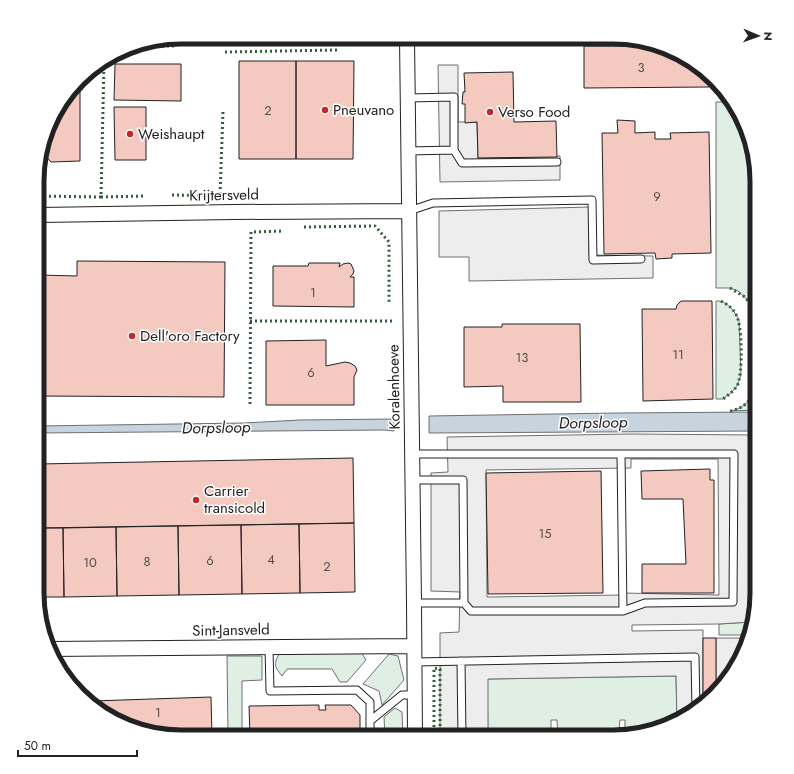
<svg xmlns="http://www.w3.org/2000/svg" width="794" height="774" viewBox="0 0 794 774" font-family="Jost,sans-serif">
<rect width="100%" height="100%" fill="#fff"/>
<path fill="#e0efe3" stroke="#6f6f6f" d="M 716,102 L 732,102 L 749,135 L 757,172 L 757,364 L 755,310 L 750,302 L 738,291 L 730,288 L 716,288 Z
M 716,301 C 727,300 735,312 739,320 L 741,375 L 737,386 L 732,392 L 723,399 L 716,399 Z
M 757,387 L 757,410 L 730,411 C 744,409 752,399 757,387 Z
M 751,622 L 748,635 L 719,635 L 719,624 Z
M 361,652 L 366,660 L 347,682 L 340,682 L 332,669 L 287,669 L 282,676 C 275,667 273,665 279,654 Z
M 389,654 L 398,656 L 404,680 L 382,705 L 379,691 L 363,684 Z
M 227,656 L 262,656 L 262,680 L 242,681 L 242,737 L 228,737 Z
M 676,676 L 677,721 L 674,722 L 655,723 L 654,729 L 625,731 L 625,720 L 620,720 L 619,730 L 616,731 L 616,737 L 558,737 L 557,720 L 551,720 L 551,737 L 531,737 L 531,734 L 488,734 L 487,679 Z
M 395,708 L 402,712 L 403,737 L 385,737 L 384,717 Z"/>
<path fill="#ededed" stroke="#6f6f6f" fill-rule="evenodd" d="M 438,65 L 458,65 L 458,122 L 477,122 L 478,158 L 560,156 L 560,180 L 440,182 Z
M 590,207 L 589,255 L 653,256 L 653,278 L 469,281 L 469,257 L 439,257 L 439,211 Z
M 631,434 L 757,435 L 757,602 L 751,622 L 719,624 L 632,625 L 632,631 L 703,630 L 703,702 L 705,702 L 701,707 L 677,721 L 676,676 L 488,679 L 488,737 L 440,737 L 440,633 L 459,632 L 460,592 L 431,591 L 431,473 L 448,472 L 447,437 ZM 631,459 L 718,459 L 719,595 L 622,593 L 622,595 L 487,597 L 486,470 L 631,468 Z
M 716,638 L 747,638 L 742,657 L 716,688 Z"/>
<path fill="#c7d3dd" stroke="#6f6f6f" d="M 757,412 L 757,431 L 429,433 L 429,416 L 616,413 Z
M 394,419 L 394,431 L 384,430 L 38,433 L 38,426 L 244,423 L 300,420 Z"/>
<path fill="#f3c9c0" stroke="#222" d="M 584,46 L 655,46 L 685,56 L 709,78 L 709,87 L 584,88 Z
M 239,61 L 296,61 L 296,159 L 239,159 Z
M 296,61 L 354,61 L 353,159 L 296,159 Z
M 115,64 L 181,64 L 181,101 L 114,100 Z
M 513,72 L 514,122 L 556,121 L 557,157 L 478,158 L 477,122 L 465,123 L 465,104 L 462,104 L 463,92 L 465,92 L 464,73 Z
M 80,81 L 80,161 L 51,162 L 41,151 L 56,109 Z
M 114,107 L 146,107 L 146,160 L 115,160 Z
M 617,120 L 635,121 L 635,133 L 655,132 L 655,139 L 671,139 L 670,133 L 709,132 L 711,253 L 672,254 L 672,258 L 656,259 L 655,253 L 604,254 L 602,133 L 618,133 Z
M 77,261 L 225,262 L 224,397 L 38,396 L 39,275 L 77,276 Z
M 309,263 L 340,263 L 339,267 L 343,264 L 348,263 L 351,264 L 354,271 L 353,274 L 350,277 L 354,277 L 354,307 L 273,306 L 273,266 L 308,266 Z
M 681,301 L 712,301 L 713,399 L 643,401 L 642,309 L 676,309 L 677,305 Z
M 502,324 L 580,324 L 581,402 L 503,402 L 503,386 L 464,387 L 464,327 L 502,327 Z
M 326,340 L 326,366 L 345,362 L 350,363 L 355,366 L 357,370 L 354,377 L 354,405 L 266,405 L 266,341 Z
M 353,458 L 354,523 L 38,528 L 38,464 Z
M 710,469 L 710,480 L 714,480 L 714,593 L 642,593 L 642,564 L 686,564 L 683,499 L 642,499 L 641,471 Z
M 601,471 L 603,593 L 488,594 L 486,473 Z
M 354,523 L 355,592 L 300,593 L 299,524 Z
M 299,524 L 300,593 L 242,594 L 241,525 Z
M 241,525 L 242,594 L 179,595 L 178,526 Z
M 178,526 L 179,595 L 117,596 L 116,527 Z
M 116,527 L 117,596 L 64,597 L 63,528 Z
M 38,528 L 63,528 L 64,597 L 37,597 Z
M 703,638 L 716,638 L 716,688 L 705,702 L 703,702 Z
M 211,697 L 212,737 L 172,737 L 117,722 L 92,701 Z
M 319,705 L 319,710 L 326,710 L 325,705 L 351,705 L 360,715 L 360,737 L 250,737 L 249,706 Z
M 635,730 L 650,730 L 635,734 Z
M 495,734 L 531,734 L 531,737 L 495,737 Z"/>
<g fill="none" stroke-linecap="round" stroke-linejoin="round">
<g stroke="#222" stroke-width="9">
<path id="service" d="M 408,98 L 454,97 L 454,150
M 408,151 L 454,150 L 462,163 L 557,162
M 409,211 L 433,203 L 592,200 L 593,260 L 641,259
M 412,454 L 621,454 L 623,611 L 471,611 L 464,603
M 621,454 L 734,454 L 733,602 L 645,603 L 623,611
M 413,480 L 463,480 L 464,603 L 414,603
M 269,647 L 270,691 L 357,690 L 370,702 L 370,737
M 461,661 L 462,737
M 739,661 L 739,658
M 414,662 L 695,657 L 696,710
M 370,721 L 402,695 L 414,695"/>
</g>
<g stroke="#222" stroke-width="16">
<path id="minor" d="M 407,38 L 414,603 L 415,737
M 39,215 L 234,212 L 409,211
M 48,649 L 414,646"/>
</g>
<use href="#service" stroke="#fff" stroke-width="7"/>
<use href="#minor" stroke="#fff" stroke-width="14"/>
<path stroke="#2f5e38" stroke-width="3" stroke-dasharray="2 3" stroke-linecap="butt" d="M 132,46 L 177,46 L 177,38
M 225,52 L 337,50
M 172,195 L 220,196 L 223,111
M 39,196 L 101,197 L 104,63
M 101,197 L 145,196
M 304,227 L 375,226 L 389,242 L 389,303
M 730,288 L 745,297 L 755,310 L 757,364
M 721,301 C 726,304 732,307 735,313 C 743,322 743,376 737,386 C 733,392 728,395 723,399
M 250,321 L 392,321
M 250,404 L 251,232 L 284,231
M 730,411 C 744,409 752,399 757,387
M 58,666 L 61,666 L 61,670
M 434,737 L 434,668 L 440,669 L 440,737"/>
</g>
<g fill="#c62828" stroke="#fff" stroke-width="1.5">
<circle cx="325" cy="110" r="4"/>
<circle cx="490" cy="112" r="4"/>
<circle cx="130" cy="134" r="4"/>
<circle cx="132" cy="336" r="4"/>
<circle cx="196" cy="500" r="4"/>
</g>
<g text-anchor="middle" stroke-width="3" stroke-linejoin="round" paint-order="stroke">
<g font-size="13" fill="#564c4a">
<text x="641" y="72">3</text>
<text x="268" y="115">2</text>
<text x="657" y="201">9</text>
<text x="313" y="297">1</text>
<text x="678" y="359">11</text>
<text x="522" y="362">13</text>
<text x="311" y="377">6</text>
<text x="545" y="538">15</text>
<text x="271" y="564">4</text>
<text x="210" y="565">6</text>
<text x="147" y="566">8</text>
<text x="90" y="567">10</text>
<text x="327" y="571">2</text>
<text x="158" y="717">1</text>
</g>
<g font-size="15" fill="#222" stroke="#fff" text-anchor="start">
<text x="333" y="115">Pneuvano</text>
<text x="498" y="117">Verso Food</text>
<text x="138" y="139">Weishaupt</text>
<text x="140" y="341">Dell'oro Factory</text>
<text x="204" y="496">Carrier<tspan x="204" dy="17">transicold</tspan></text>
</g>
<g font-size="15" fill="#222" stroke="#fff">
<text transform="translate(224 195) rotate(-1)" y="5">Krijtersveld</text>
<text transform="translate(394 387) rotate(-91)" y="5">Koralenhoeve</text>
<text transform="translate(231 630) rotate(-1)" y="5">Sint-Jansveld</text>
</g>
<g font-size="16" font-style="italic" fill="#222" stroke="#fff">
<text transform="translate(593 422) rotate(-1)" y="6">Dorpsloop</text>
<text transform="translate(216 427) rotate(-1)" y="6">Dorpsloop</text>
</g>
</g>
<path d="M0 0H794V774H0ZM181 44H613A137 137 0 0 1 750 181V593A137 137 0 0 1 613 730H181A137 137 0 0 1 44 593V181A137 137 0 0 1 181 44Z" fill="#fff" fill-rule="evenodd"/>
<path fill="none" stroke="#222" stroke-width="5" d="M181 44H613A137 137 0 0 1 750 181V593A137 137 0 0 1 613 730H181A137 137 0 0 1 44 593V181A137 137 0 0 1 181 44Z"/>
<g transform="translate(758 36) rotate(92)" stroke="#ffffff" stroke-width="3" paint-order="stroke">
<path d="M0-3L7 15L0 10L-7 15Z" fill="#222222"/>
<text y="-6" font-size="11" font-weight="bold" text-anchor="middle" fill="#222222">N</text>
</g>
<path d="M18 750v6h119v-6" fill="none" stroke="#222222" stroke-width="2"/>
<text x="24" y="750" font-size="12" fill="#222222" stroke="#ffffff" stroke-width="3" paint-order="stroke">50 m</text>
</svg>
